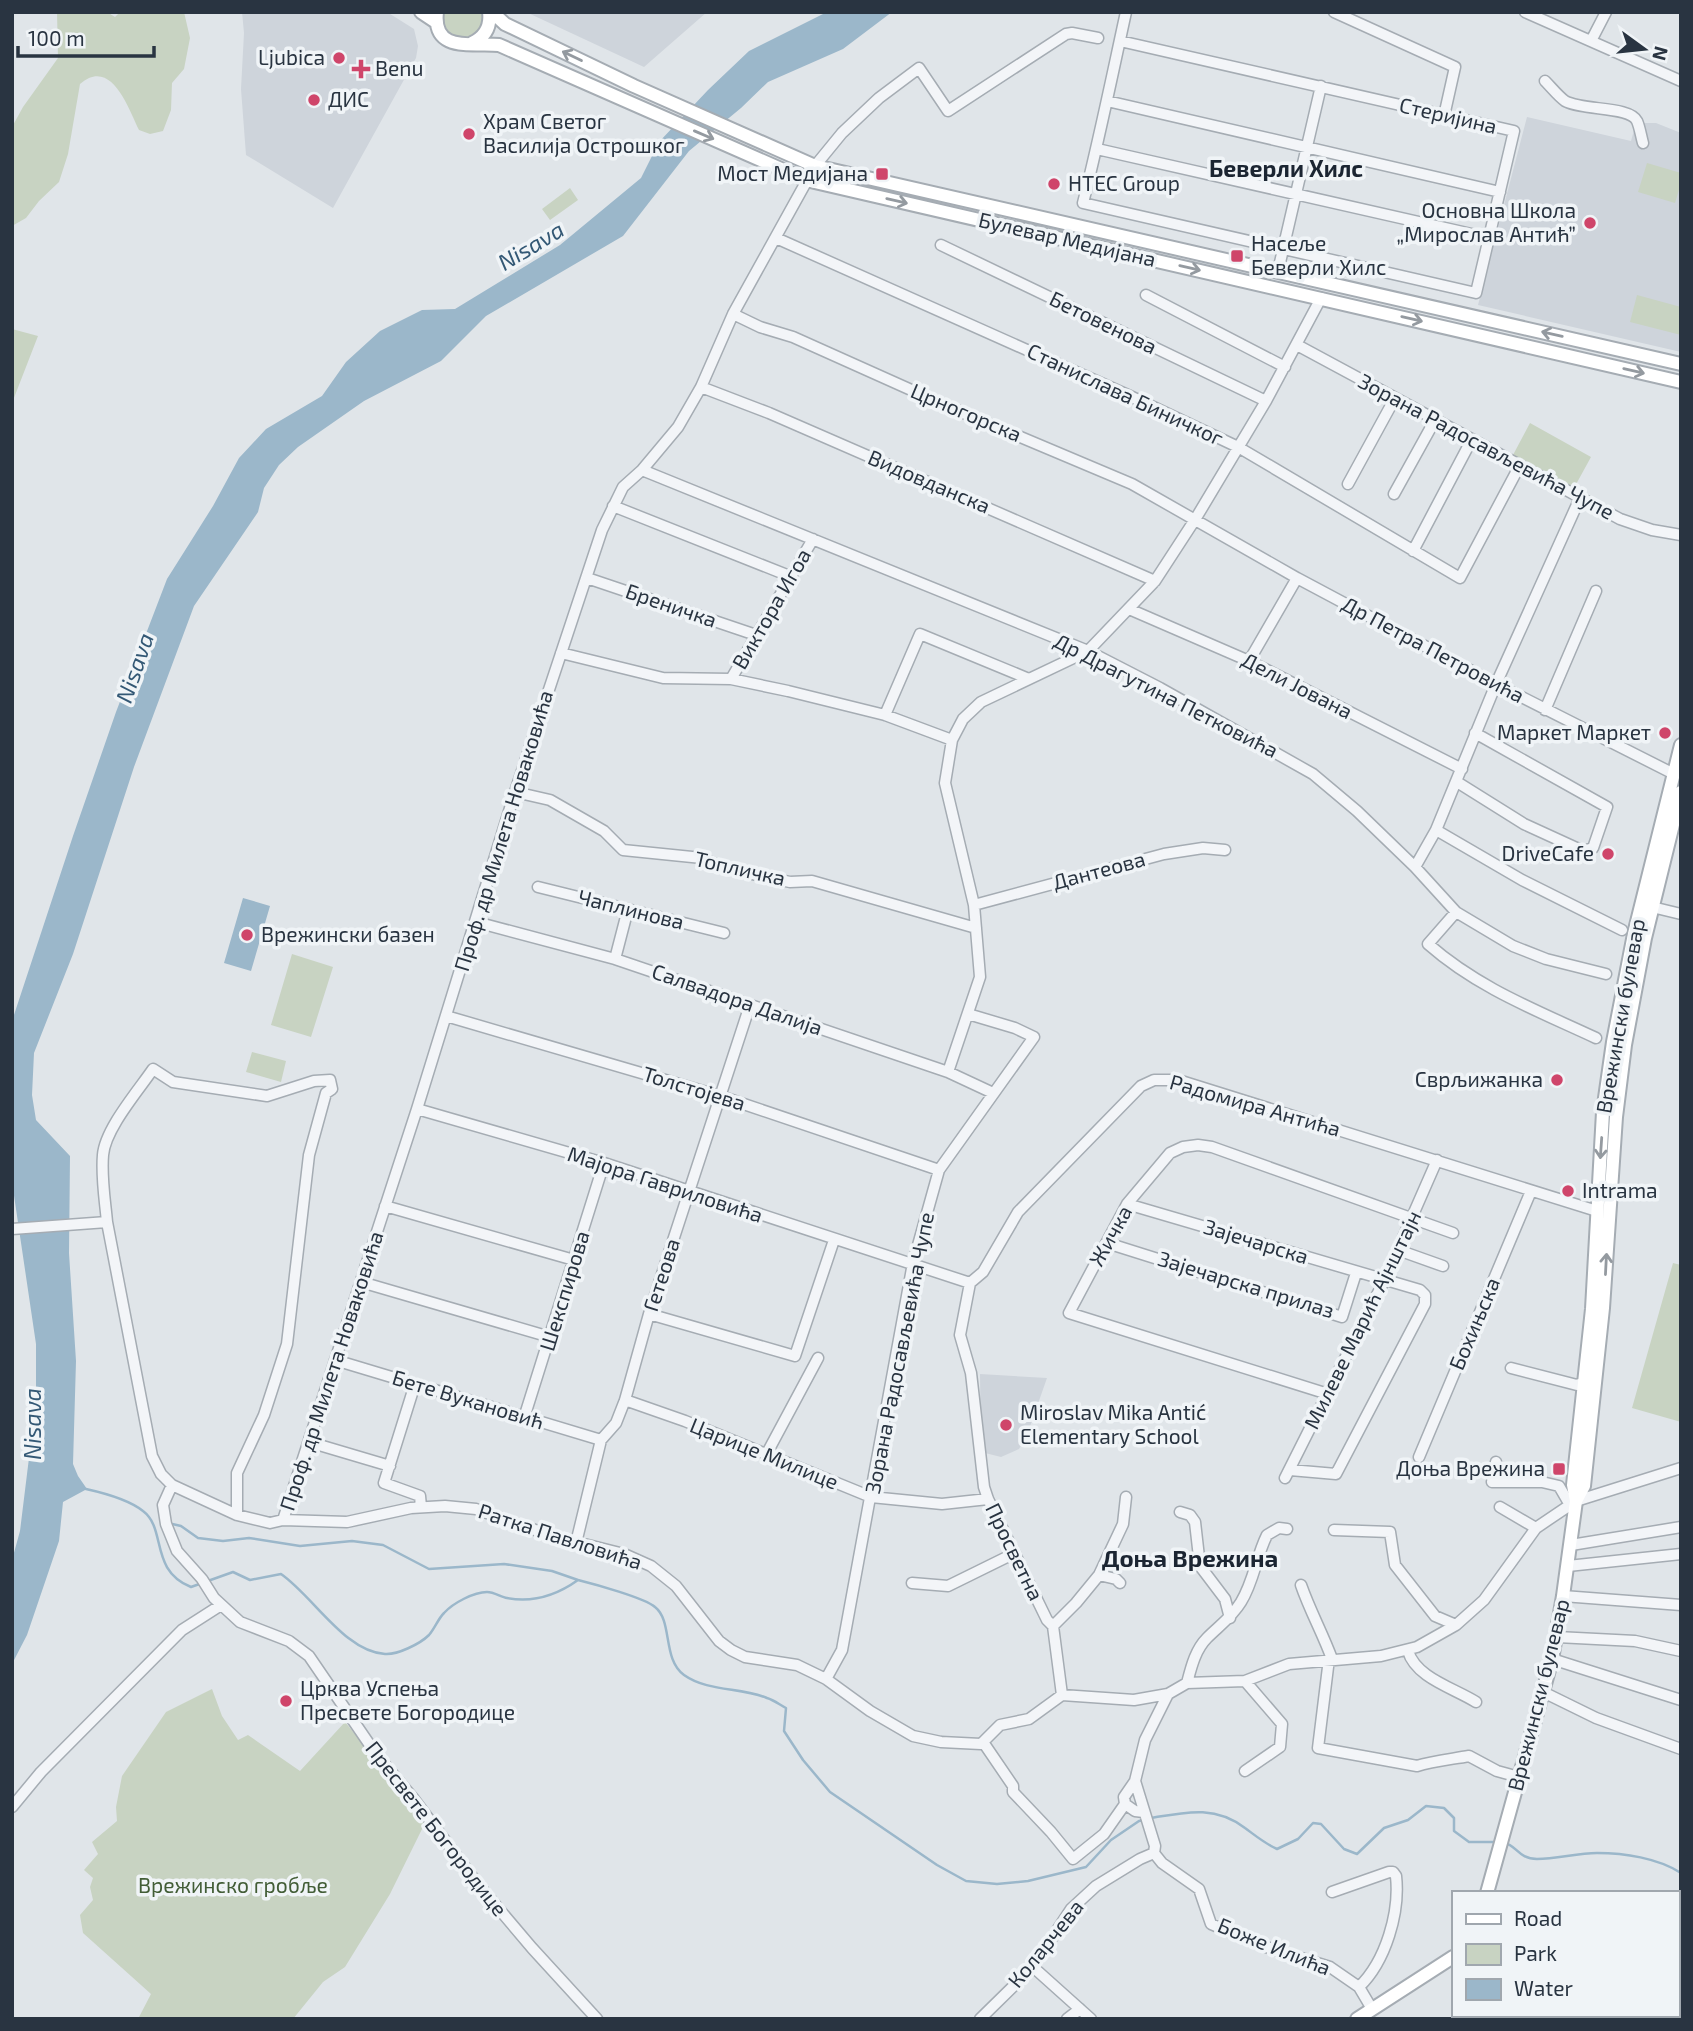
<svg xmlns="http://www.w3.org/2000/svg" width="1693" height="2031" viewBox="0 0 1693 2031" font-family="'Exo 2',sans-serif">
<rect width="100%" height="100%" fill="#e0e5e9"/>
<path fill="#ced4db" d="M 242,12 L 387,12 L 414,29 L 418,46 L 416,58 L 333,208 L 246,155 L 241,89 L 244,33 Z
M 526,12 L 707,12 L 644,67 Z
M 1527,117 L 1631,141 L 1636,123 L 1656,123 L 1681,133 L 1681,352 L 1478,305 Z
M 980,1374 L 1047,1378 L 1027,1435 L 1019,1449 L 1001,1457 L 981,1452 Z"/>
<path fill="#c8d3c2" d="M 57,12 L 107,12 L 115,17 L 120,12 L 184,12 L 190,38 L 184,69 L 172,83 L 171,110 L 163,131 L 150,134 L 139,130 C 128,107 111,57 80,84 L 68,154 L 59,182 L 39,201 L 26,218 L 12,226 L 12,127 L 23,107 L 58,58 Z
M 444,12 L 482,12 C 486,46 439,46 444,12 Z
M 1647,163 L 1681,173 L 1681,183 L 1675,203 L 1638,192 Z
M 570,188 L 578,200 L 550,220 L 542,209 Z
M 1637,295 L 1681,307 L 1681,335 L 1630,322 Z
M 12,329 L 38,336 L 12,403 Z
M 1530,423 L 1591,457 L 1574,488 L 1513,455 Z
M 292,954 L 333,967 L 311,1037 L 271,1025 Z
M 252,1052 L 286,1061 L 281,1082 L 246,1072 Z
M 1673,1263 L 1681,1265 L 1681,1422 L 1632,1408 Z
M 212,1689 L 222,1716 L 238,1740 L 248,1735 L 300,1771 L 345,1722 L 399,1787 L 425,1823 L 390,1894 L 345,1967 L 323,1982 L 293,2019 L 138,2019 L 151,1994 L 83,1933 L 80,1915 L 93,1900 L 90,1887 L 93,1878 L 84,1870 L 98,1854 L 92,1842 L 117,1821 L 116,1807 L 122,1776 L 166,1712 Z"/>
<path fill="#9bb7ca" d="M 827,12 L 892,12 L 843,49 L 768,82 L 741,108 L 689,151 L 623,236 L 486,316 L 441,361 L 364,401 L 298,447 L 279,465 L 264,488 L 258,512 L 194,606 L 134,767 L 73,954 L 34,1053 L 32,1095 L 36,1120 L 70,1156 L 69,1253 L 76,1361 L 73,1464 L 78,1476 L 87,1489 L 63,1502 L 59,1541 L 27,1635 L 12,1664 L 12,1560 L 20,1531 L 36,1401 L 36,1344 L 12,1182 L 12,1021 L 73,836 L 116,712 L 167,579 L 213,506 L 239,458 L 266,429 L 322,396 L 346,362 L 380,331 L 422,310 L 455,309 L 560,245 L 641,178 L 659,142 L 708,90 L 749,51 Z
M 243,898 L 270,906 L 251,971 L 224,963 Z"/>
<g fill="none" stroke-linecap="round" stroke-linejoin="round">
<path stroke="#9bb7ca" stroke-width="2.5" d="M 86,1489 C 104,1493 128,1499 143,1511 C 167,1529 149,1570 191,1587 L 233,1572 L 250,1580 L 281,1574 C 313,1596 345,1652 385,1654 C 397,1655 420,1644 429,1635 C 435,1628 438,1619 444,1613 C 453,1603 474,1592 487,1592 C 494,1592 501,1597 507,1598 C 533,1603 557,1595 578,1580 C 594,1584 645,1598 655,1607 C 673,1621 662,1659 684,1675 C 708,1692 741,1687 767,1698 C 774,1700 780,1705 786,1708 L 784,1731 L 803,1760 L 830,1792 L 937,1865 L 966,1881 L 997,1884 L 1028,1881 L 1086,1867 L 1111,1840 L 1139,1821 L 1145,1820
M 168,1523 L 181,1526 L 198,1538 L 223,1541 L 249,1538 L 300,1546 L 352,1541 L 383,1545 L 429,1569 L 504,1564 L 552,1571 L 578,1580
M 1151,1818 C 1186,1812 1215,1805 1245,1828 C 1256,1836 1264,1843 1277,1849 L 1298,1839 L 1313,1823 L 1321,1824 L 1344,1849 L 1357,1854 L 1384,1828 L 1408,1820 L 1426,1806 L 1444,1808 L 1454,1818 L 1454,1831 L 1469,1842 L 1498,1842
M 1504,1843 C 1517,1845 1518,1859 1537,1859 C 1557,1859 1577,1853 1597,1853 C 1624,1853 1658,1858 1681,1873"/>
<g stroke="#a5acb3" stroke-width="13">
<path id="minor" d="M 1334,12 L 1455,67 L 1444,116
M 1525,12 L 1681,81
M 1120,41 L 1514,131 L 1476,293 L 1083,203 C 1099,140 1112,76 1126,12
M 1591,41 L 1606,12
M 1545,81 C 1551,87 1558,96 1565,101 C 1583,111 1630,106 1637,121 C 1640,128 1641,136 1643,143
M 1107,101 L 1500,192
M 1097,149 L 1489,238
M 776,238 L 1130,396 L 1238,447 L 1460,578 L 1520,465
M 941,245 L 1266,401
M 1278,271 L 1321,86
M 1146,295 L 1285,367
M 733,314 L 760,327 L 793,337 L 947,406 L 1132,484 L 1297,578 L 1496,684 L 1674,774
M 1297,345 L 1620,519 L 1652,530 L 1681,535
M 701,387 L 769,413 L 1155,581
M 642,470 L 1088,651 L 1160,688 L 1313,774 L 1357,811 L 1415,867 L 1456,912 L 1513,946 L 1546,959 L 1606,974
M 1348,484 L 1395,398
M 1394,494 L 1435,420
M 613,506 L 792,577
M 1413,551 L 1472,439
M 587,578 L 756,635
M 1129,609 L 1249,661 L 1462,769
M 561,653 L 663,678 L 731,679 L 788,691 L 885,715 L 952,740
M 1249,661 L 1297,578
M 731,679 L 813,539
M 1545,710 L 1596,591
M 885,715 L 920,634 L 1029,679
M 1457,782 L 1524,824 L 1583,851 L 1593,848 L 1607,807 L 1475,733
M 515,792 L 550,800 L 604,831 L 623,850 L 702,858 L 724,868 L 790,882 L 812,881 L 976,928
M 1436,830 L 1522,880 L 1622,930
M 1415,867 L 1436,830 L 1496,684 L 1580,498
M 538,887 L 724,933
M 974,905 L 1164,854 L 1203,848 L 1225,850
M 1652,907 L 1681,914
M 1456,912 L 1428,944 C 1478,988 1536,1010 1596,1038
M 476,922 L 615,959 L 948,1072 L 993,1093
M 615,959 L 628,909
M 446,1016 L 720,1096 L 939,1170
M 948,1072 L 980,977 L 974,905 L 945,783 L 952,740 L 963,719 L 981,702 L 1088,651 L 1155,581 L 1196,518 L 1266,401 L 1321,298
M 417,1109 L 604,1163 L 970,1283 L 983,1272 L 1018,1212 L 1141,1086 L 1154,1080 L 1178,1080 L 1597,1211
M 1127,1204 L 1420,1290 L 1425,1295 L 1425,1304 L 1336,1474 L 1290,1470
M 385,1206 L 574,1260
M 107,1222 C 105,1200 101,1177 103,1155 C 105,1129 138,1091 153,1069 L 173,1082 L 267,1096 L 314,1081 L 330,1080 L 332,1089 L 326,1093 L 309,1155 L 287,1344 L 264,1415 L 237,1473 L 237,1515
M 12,1229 L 107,1222 L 152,1456 L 161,1474 L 172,1485 L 237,1515 L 270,1523 L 283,1520 L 347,1522 L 411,1508 L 445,1506 L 476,1509 L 552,1536 L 624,1554 L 651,1566 L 676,1586 L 719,1641 L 731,1650 L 745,1657 L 797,1665 L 826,1679 L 870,1711 L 913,1736 L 941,1742 L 981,1744 L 1000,1725 L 1029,1719 L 1062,1695 L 1134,1700 L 1168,1694 L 1187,1683 L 1245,1681 L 1289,1664 L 1381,1656 L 1417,1647 L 1456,1625 L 1484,1600 L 1536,1528 L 1576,1501 L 1681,1468
M 1107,1243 L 1342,1317 L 1356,1273
M 1398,1250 L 1443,1266
M 361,1282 L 550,1337
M 970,1283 L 960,1335 L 971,1373 L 984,1487 L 988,1499 L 1047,1620 L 1053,1626 L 1062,1695
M 649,1314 L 795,1356 L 834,1240
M 335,1360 L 601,1440
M 1511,1368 L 1577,1385 L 1585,1382
M 415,1384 L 384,1483 L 420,1496 L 421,1507
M 1328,1394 L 1069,1313 L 1127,1204 L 1170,1153 L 1183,1147 L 1198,1145 L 1212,1147 L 1453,1233
M 625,1400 L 685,1421 L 871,1497 L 942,1504 L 988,1499
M 524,1418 L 604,1163
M 309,1442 L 390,1466
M 766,1455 L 818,1358
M 1419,1457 L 1531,1191
M 1496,1462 L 1492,1482 L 1542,1482 L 1559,1486 L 1570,1505
M 1285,1478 L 1384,1281 L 1437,1160
M 172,1485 L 163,1505 L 166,1524 L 177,1551 L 202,1579 L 214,1598 L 240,1622 L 289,1641 L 309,1656 L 376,1754 L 413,1798 L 477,1883 L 532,1948 L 597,2019
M 1500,1507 L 1536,1528
M 1180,1512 L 1190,1515 L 1195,1522 L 1200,1566 L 1225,1599 L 1230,1618
M 283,1520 L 417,1109 L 515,792 L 602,530 L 623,487 L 642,470 L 678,427 L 701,387 L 733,314 L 815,166 L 842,133 L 879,98 L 919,68 L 948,111 L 1066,34 L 1072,33 L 1098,38
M 1334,1530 L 1390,1532 L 1395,1565 L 1435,1616 L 1456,1625
M 576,1543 L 601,1440 L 616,1423 L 625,1400 L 649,1314 L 750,1005
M 1571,1545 L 1681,1527
M 1568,1566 L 1681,1554
M 1099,1575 L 1116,1579 L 1120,1583
M 912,1583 L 948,1586 L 1015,1553
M 1301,1585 C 1310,1611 1323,1634 1332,1659
M 1563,1596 L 1681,1605
M 1053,1626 L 1076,1603 L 1099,1575 L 1123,1524 L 1126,1497
M 1557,1637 L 1635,1641 L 1681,1651
M 1408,1651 C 1416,1678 1454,1688 1476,1702
M 1329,1659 L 1318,1748 L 1417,1766 C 1432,1761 1453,1759 1469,1756 L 1497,1771 L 1519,1777
M 1552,1659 L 1681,1700
M 826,1679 L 842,1650 L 913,1263 L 939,1170 L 1034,1037 L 1015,1028 L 968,1014
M 1245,1681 L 1282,1724 L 1280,1747 L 1245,1771
M 1187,1683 C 1191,1668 1195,1650 1207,1638 C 1219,1626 1232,1617 1241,1602 C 1254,1581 1256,1557 1267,1535 L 1279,1528 L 1287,1529
M 1543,1692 L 1596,1718 L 1681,1749
M 1168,1694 L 1145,1740 L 1135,1781 L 1155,1846 L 1154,1853 L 1162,1863 L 1199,1889 L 1211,1924 L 1263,1946 L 1330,1967 L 1359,1987 L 1372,2009
M 983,1742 L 1013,1786 L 1013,1792 L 1051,1832 L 1073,1859 L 1104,1834 L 1125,1804
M 1135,1781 L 1124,1797 L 1125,1804 L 1135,1811 L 1144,1812
M 12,1807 L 41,1772 L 182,1630 L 221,1605
M 1332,1892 L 1389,1872 L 1393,1872 L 1396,1876 C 1400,1912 1386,1961 1359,1987
M 1033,1967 L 1091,2019
M 980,2019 L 1033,1967 L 1071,1909 L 1096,1886 L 1140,1859 L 1154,1853
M 1067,2019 L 1080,2009"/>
</g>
<g stroke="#a5acb3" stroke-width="16">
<path id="secondary" d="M 421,12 L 436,22
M 437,12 C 432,54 474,42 499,45 L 806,180 L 1681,382
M 492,12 L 505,24 L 634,86 L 815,166 L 1681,364
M 472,43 C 485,37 491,27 489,12
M 1576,1501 L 1584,1486 L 1603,1308 L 1616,1117 L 1625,1045 L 1645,938 L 1681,792
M 1487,1893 L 1552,1659 L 1563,1596 L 1576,1501 L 1573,1485 L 1592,1309 L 1603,1112 L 1613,1042 L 1634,934 L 1681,745
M 1357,2019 L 1453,1957"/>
</g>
<use href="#minor" stroke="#f3f5f8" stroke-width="10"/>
<use href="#secondary" stroke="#fff" stroke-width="12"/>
</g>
<defs><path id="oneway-shaft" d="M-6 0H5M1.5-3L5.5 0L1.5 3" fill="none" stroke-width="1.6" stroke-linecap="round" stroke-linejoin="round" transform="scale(1.75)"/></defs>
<g stroke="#949aa0">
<use href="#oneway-shaft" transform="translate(572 56) rotate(-154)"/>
<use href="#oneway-shaft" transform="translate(704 135) rotate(23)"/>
<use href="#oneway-shaft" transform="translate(897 201) rotate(13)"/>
<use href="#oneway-shaft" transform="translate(1190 268) rotate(13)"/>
<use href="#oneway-shaft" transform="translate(1412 319) rotate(13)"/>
<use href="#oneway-shaft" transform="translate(1552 334) rotate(-167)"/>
<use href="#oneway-shaft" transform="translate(1634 371) rotate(13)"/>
<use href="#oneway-shaft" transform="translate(1601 1148) rotate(94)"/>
<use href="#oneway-shaft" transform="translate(1606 1264) rotate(-87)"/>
</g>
<g fill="#cf456a" stroke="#f0f4f7" stroke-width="2.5">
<circle cx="339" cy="58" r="7"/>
<path d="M357.5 58.5h7v7h7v7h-7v7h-7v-7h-7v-7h7z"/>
<circle cx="314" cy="100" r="7"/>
<circle cx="469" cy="134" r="7"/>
<rect x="875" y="167" width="14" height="14" rx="3.5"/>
<circle cx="1054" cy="184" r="7"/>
<circle cx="1590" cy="223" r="7"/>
<rect x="1230" y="249" width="14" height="14" rx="3.5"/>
<circle cx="1665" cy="733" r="7"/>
<circle cx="1608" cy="854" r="7"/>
<circle cx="247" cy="935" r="7"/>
<circle cx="1557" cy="1080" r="7"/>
<circle cx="1568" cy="1191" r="7"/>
<circle cx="1006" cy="1425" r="7"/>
<rect x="1552" y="1462" width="14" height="14" rx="3.5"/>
<circle cx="286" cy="1701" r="7"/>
</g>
<g text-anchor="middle" stroke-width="7" stroke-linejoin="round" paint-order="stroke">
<g font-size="21" fill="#293441" stroke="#f0f4f7" text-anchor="start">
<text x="325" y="65" text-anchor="end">Ljubica</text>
<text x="375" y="76">Benu</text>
<text x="328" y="107">ДИС</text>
<text x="483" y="129">Храм Светог<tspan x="483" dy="24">Василија Острошког</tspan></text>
<text x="868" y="181" text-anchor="end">Мост Медијана</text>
<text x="1068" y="191">HTEC Group</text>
<text x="1576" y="218" text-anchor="end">Основна Школа<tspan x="1576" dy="24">„Мирослав Антић”</tspan></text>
<text x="1251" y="251">Насеље<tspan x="1251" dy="24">Беверли Хилс</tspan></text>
<text x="1651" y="740" text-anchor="end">Маркет Маркет</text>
<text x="1594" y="861" text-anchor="end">DriveCafe</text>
<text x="261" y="942">Врежински базен</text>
<text x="1543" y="1087" text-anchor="end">Сврљижанка</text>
<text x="1582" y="1198">Intrama</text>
<text x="1020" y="1420">Miroslav Mika Antić<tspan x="1020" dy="24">Elementary School</tspan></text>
<text x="1545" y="1476" text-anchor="end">Доња Врежина</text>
<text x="300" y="1696">Црква Успења<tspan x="300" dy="24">Пресвете Богородице</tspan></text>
</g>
<g font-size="21" fill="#293441" stroke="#f0f4f7">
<text transform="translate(1448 116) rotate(13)" y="7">Стеријина</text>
<text transform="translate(1067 240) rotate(13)" y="7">Булевар Медијана</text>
<text transform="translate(1103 323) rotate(26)" y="7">Бетовенова</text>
<text transform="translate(1125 395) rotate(25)" y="7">Станислава Биничког</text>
<text transform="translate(966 413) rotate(23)" y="7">Црногорска</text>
<text transform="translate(1486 447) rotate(28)" y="7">Зорана Радосављевића Чупе</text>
<text transform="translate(929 482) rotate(23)" y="7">Видовданска</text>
<text transform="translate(671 606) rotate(19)" y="7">Бреничка</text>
<text transform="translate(772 609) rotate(-60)" y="7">Виктора Игоа</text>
<text transform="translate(1433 650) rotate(28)" y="7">Др Петра Петровића</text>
<text transform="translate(1297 686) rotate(27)" y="7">Дели Јована</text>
<text transform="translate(1166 696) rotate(27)" y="7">Др Драгутина Петковића</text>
<text transform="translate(504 831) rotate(-73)" y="7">Проф. др Милета Новаковића</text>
<text transform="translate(740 869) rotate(13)" y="7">Топличка</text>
<text transform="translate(1099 871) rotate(-15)" y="7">Дантеова</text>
<text transform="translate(631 910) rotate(14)" y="7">Чаплинова</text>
<text transform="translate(737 1000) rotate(19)" y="7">Салвадора Далија</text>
<text transform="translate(1621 1016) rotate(-80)" y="7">Врежински булевар</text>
<text transform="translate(694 1089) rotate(17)" y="7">Толстојева</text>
<text transform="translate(1255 1106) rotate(16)" y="7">Радомира Антића</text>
<text transform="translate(665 1185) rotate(18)" y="7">Мајора Гавриловића</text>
<text transform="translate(1111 1236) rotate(-61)" y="7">Жичка</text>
<text transform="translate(1256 1242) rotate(17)" y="7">Зајечарска</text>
<text transform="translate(662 1275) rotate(-72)" y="7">Гетеова</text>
<text transform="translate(1246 1285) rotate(17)" y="7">Зајечарска прилаз</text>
<text transform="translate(565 1291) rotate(-73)" y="7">Шекспирова</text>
<text transform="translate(1363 1320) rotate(-64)" y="7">Милеве Марић Ајнштајн</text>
<text transform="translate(1475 1324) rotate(-67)" y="7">Бохињска</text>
<text transform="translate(900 1353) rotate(-79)" y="7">Зорана Радосављевића Чупе</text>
<text transform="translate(332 1371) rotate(-72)" y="7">Проф. др Милета Новаковића</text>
<text transform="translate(468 1400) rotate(17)" y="7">Бете Вукановић</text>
<text transform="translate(764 1454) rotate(22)" y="7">Царице Милице</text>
<text transform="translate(560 1537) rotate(18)" y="7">Ратка Павловића</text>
<text transform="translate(1014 1552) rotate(64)" y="7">Просветна</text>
<text transform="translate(1539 1695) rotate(-76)" y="7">Врежински булевар</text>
<text transform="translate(436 1829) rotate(52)" y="7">Пресвете Богородице</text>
<text transform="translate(1046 1944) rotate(-51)" y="7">Коларчева</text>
<text transform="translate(1274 1947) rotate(22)" y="7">Боже Илића</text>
</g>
<g font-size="21" fill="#425d36" stroke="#f0f4f7">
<text x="233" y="1893">Врежинско гробље</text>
</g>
<g font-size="23" font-weight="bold" fill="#1b2532" stroke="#f0f4f7">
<text x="1286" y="177">Беверли Хилс</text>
</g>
<g font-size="23" font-style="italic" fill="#335875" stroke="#f0f4f7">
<text transform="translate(531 246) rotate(-31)" y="8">Nisava</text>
<text transform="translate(135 668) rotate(-71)" y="8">Nisava</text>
<text transform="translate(33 1424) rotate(-90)" y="8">Nisava</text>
</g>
<g font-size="24" font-weight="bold" fill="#1b2532" stroke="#f0f4f7">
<text x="1190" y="1567">Доња Врежина</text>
</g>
</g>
<rect width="1693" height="2031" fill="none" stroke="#293441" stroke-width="28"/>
<rect x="1452" y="1891" width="228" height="126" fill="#f0f4f7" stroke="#a0a7ae" stroke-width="2"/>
<rect x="1466" y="1914" width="35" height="10" fill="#ffffff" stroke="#a0a7ae" stroke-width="2"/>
<text x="1514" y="1926" font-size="21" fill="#293441">Road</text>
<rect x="1466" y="1944" width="35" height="21" fill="#c8d3c2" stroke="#a0a7ae" stroke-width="2"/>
<text x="1514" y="1961" font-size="21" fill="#293441">Park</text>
<rect x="1466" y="1979" width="35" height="21" fill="#9bb7ca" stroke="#a0a7ae" stroke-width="2"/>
<text x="1514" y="1996" font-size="21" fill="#293441">Water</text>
<g transform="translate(1644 49) rotate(105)" stroke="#f0f4f7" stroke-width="5" paint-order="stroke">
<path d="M0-5L12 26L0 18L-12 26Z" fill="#293441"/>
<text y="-10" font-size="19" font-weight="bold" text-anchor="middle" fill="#293441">N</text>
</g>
<path d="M18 46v10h136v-10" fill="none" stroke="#293441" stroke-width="3.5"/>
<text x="28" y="46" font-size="21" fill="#293441" stroke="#f0f4f7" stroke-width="5" paint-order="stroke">100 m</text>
</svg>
